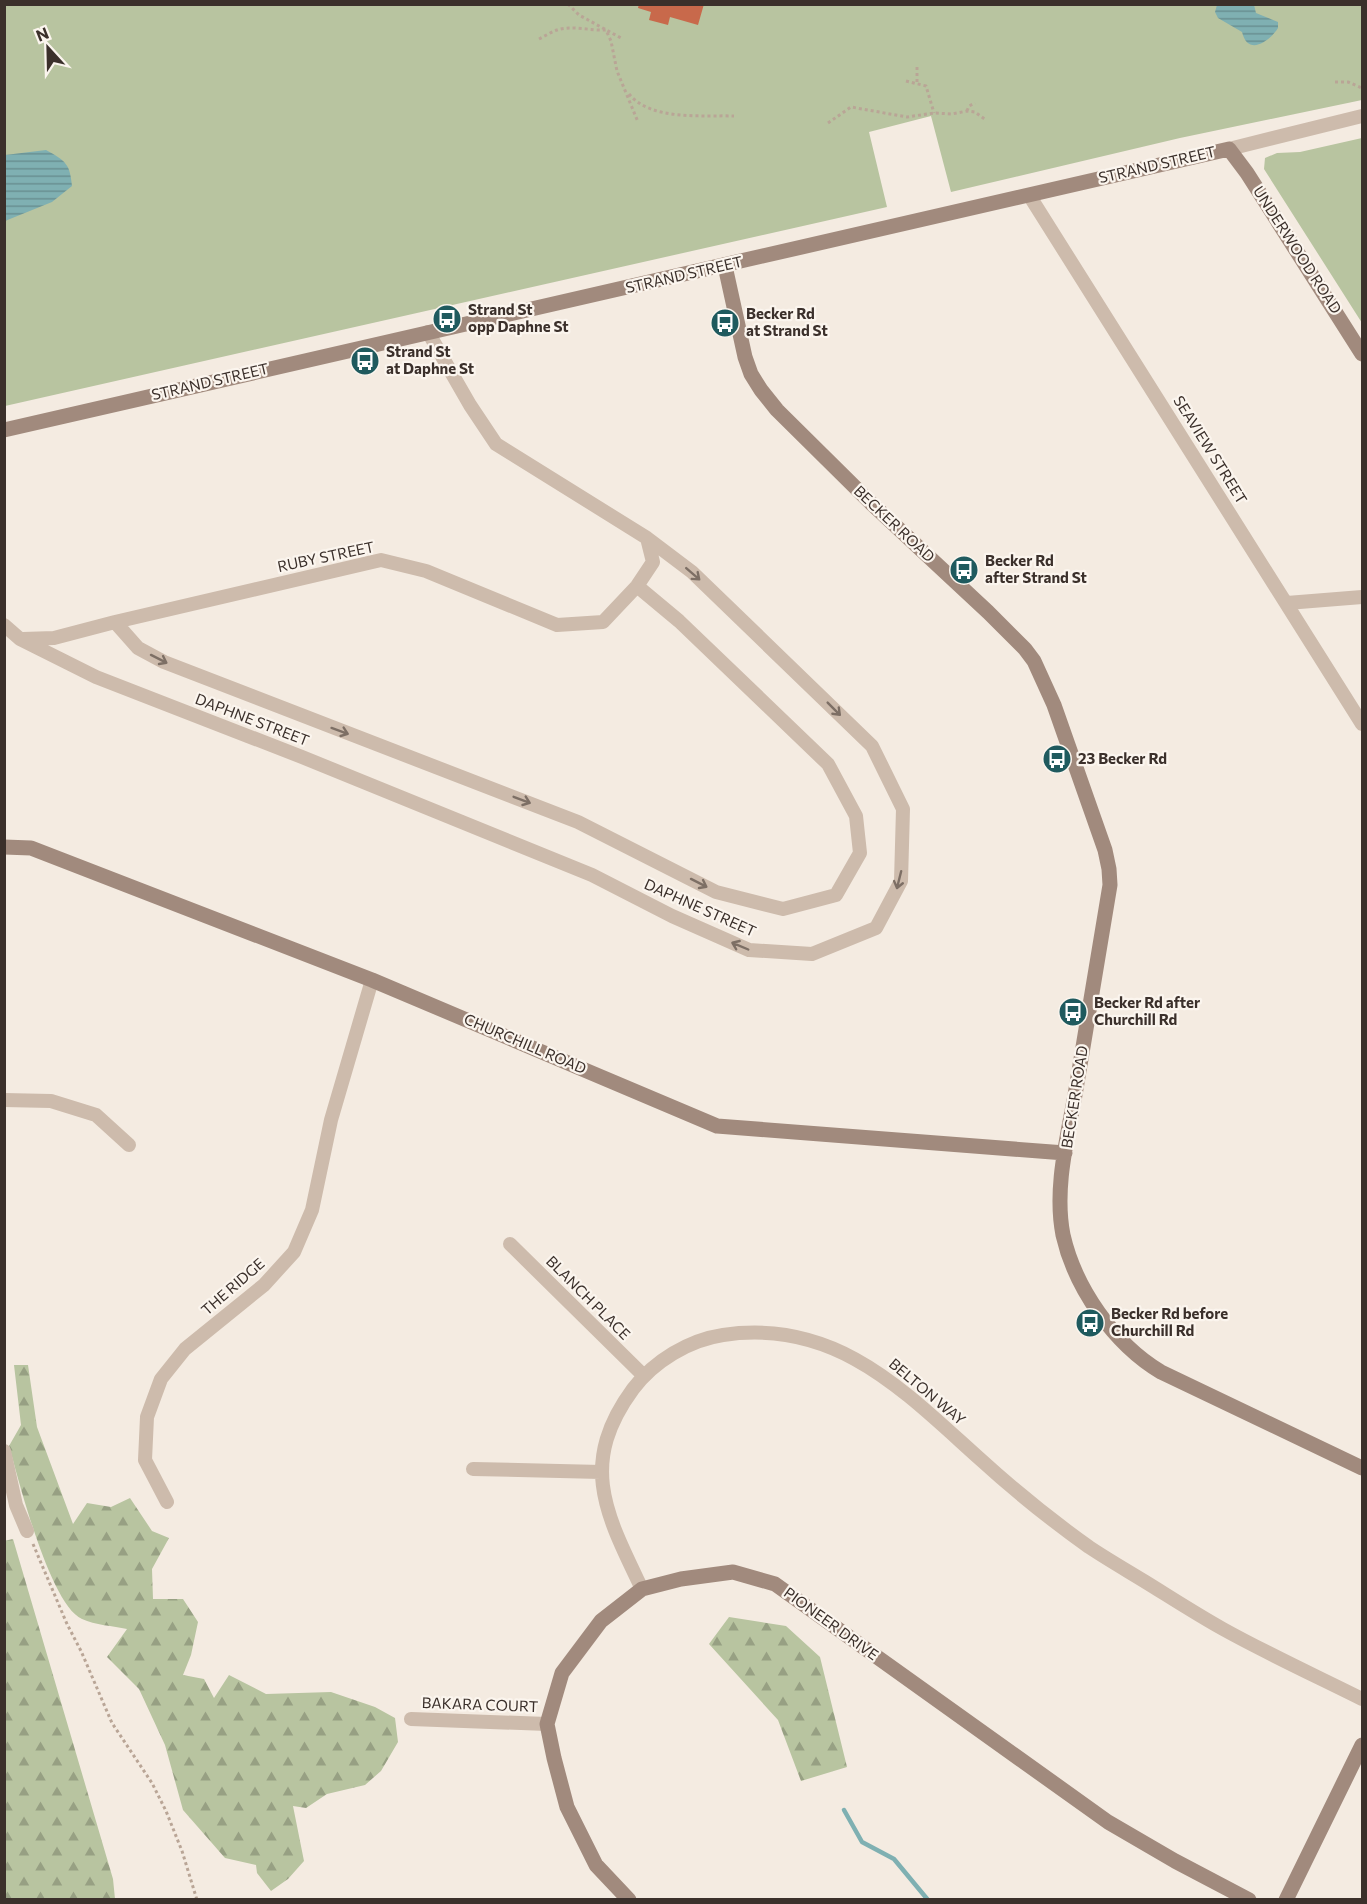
<svg xmlns="http://www.w3.org/2000/svg" width="1367" height="1904" viewBox="0 0 1367 1904" font-family="Commissioner,sans-serif">
<defs>
<pattern id="forest-firs" width="22" height="20" patternUnits="userSpaceOnUse" patternTransform="scale(1.5)"><rect width="22" height="20" fill="#b8c4a0"/><path d="M5 1l3.5 6h-7zM16 11l3.5 6h-7z" fill="#97a083"/></pattern>
<pattern id="water-rules" width="6" height="5" patternUnits="userSpaceOnUse" patternTransform="scale(1.5)"><rect width="6" height="5" fill="#7fb0b2"/><path d="M0 2.5h6" fill="none" stroke="#699091"/></pattern>
</defs>
<rect width="100%" height="100%" fill="#f4ebe1"/>
<path fill="#b8c4a0" d="M 4,5 L 1362,5 L 1362,100 L 1180,138 L 951,192 L 931,116 L 869,132 L 887,207 L 5,406 Z
M 1362,138 L 1362,323 L 1264,169 L 1265,158 L 1277,153 L 1300,152 Z"/>
<path fill="url(#forest-firs)" d="M 14,1365 L 28,1365 L 37,1427 L 73,1524 L 87,1503 L 111,1507 L 130,1498 L 152,1531 L 169,1538 L 152,1569 L 153,1599 L 183,1599 L 198,1622 L 191,1655 L 183,1675 L 204,1679 L 214,1698 L 229,1675 L 266,1694 L 331,1692 L 375,1707 L 395,1718 L 398,1742 L 381,1771 L 365,1785 L 327,1794 L 306,1808 L 293,1806 L 304,1861 L 288,1879 L 271,1891 L 257,1873 L 256,1865 L 225,1858 L 183,1810 L 165,1745 L 139,1689 L 107,1657 L 127,1629 C 113,1626 95,1625 82,1619 C 50,1605 19,1481 9,1446 L 21,1425 Z
M 13,1539 L 113,1879 L 115,1899 L 5,1899 L 4,1541 Z
M 729,1617 L 786,1626 L 820,1657 L 847,1767 L 801,1781 L 778,1720 L 709,1644 Z"/>
<path fill="url(#water-rules)" d="M 1217,5 L 1254,5 L 1256,13 L 1278,22 L 1278,28 C 1270,41 1248,57 1242,32 L 1218,18 L 1215,12 Z
M 46,150 C 66,161 70,164 72,186 L 52,202 L 5,221 L 5,155 Z"/>
<g fill="none" stroke-linecap="round" stroke-linejoin="round">
<path stroke="#7fb0b2" stroke-width="4.5" d="M 844,1810 L 862,1842 L 894,1859 L 928,1900"/>
</g>
<path fill="#c8694b" d="M 639,4 L 704,4 L 698,25 L 670,17 L 668,25 L 649,20 L 651,12 L 638,8 Z"/>
<g fill="none" stroke-linecap="round" stroke-linejoin="round">
<path stroke="#b9a596" stroke-width="3" stroke-dasharray="3 3" stroke-linecap="butt" d="M 568,4 L 579,15 L 621,38
M 539,39 C 545,36 551,32 557,30 C 571,25 591,31 606,30 L 611,41 L 617,71 L 638,122
M 917,67 L 917,84
M 906,81 L 926,86 L 934,113
M 1335,82 L 1348,82 L 1362,88
M 629,94 C 651,121 702,115 734,116
M 967,111 L 969,106 L 975,103
M 828,123 L 851,107 L 907,117 L 934,113 L 952,114 L 967,111 L 975,112 L 986,120
M 33,1544 L 67,1624 L 81,1651 L 112,1723 L 152,1783 L 166,1811 L 182,1851 L 197,1900"/>
<path stroke="#cdbbac" stroke-width="14" d="M 1229,149 L 1362,116
M 1029,195 L 1362,724
M 1287,603 L 1362,597
M 115,622 L 138,648 L 164,662 L 578,822 L 716,892 L 783,909 L 836,895 L 860,853 L 856,816 L 828,764 L 679,621 L 637,586
M 4,625 L 20,639 L 96,677 L 302,757 L 592,875 L 672,916 L 749,950 L 812,954 L 876,928 L 901,881 L 903,809 L 872,746 L 692,572 L 647,538 L 496,444 L 470,405 L 428,332
M 23,639 L 54,638 L 115,622 L 381,560 L 426,571 L 557,625 L 603,622 L 637,586 L 653,562 L 647,538
M 4,1100 L 51,1101 L 96,1115 L 129,1145
M 510,1244 L 643,1375
M 4,1451 L 16,1505 L 27,1531
M 473,1469 L 601,1472
M 167,1502 L 145,1460 L 147,1417 L 161,1379 L 185,1349 L 264,1285 L 294,1252 L 312,1210 L 331,1120 L 372,980
M 642,1589 C 606,1514 578,1464 633,1389 C 654,1361 689,1340 723,1335 C 836,1318 904,1391 980,1459 C 1014,1490 1051,1520 1089,1547 C 1107,1559 1126,1570 1144,1581 C 1170,1597 1196,1614 1223,1629 C 1268,1654 1316,1676 1362,1699
M 411,1719 L 547,1724"/>
<path stroke="#a18a7d" stroke-width="15" d="M 725,266 L 745,357 L 751,374 L 761,390 L 777,410 L 871,503 L 988,612 L 1025,649 L 1034,661 L 1054,705 L 1105,850 L 1109,869 L 1110,885 C 1099,955 1086,1025 1075,1095 C 1067,1140 1054,1189 1063,1235 C 1075,1288 1114,1344 1161,1372 L 1362,1468
M 4,430 L 1229,149 L 1247,173 L 1362,354
M 4,847 L 31,848 L 372,980 L 717,1126 L 1065,1153
M 629,1900 L 596,1865 L 567,1807 L 554,1758 L 547,1724 L 562,1673 L 601,1621 L 642,1589 L 681,1579 L 733,1572 L 775,1584 L 1108,1822 L 1175,1861 L 1249,1900
M 1286,1900 L 1362,1745"/>
</g>
<defs><path id="oneway-shaft" d="M-6 0H5M1.5-3L5.5 0L1.5 3" fill="none" stroke-width="1.6" stroke-linecap="round" stroke-linejoin="round" transform="scale(1.5)"/></defs>
<g stroke="#7d6f65">
<use href="#oneway-shaft" transform="translate(693 574) rotate(41)"/>
<use href="#oneway-shaft" transform="translate(159 659) rotate(27)"/>
<use href="#oneway-shaft" transform="translate(834 709) rotate(45)"/>
<use href="#oneway-shaft" transform="translate(340 731) rotate(20)"/>
<use href="#oneway-shaft" transform="translate(522 800) rotate(21)"/>
<use href="#oneway-shaft" transform="translate(899 880) rotate(104)"/>
<use href="#oneway-shaft" transform="translate(699 883) rotate(27)"/>
<use href="#oneway-shaft" transform="translate(740 946) rotate(-157)"/>
</g>
<defs>
<g id="bus-disc" transform="scale(1.5)"><circle r="9.5" fill="#1f5a5e" stroke="#fbf5ee"/><path d="M-5-6H5V4H4V6H2V4H-2V6H-4V4H-5ZM-3.5-4V0h7V-4ZM-3.5 1.2v1.5H-2V1.2ZM2 1.2v1.5H3.5V1.2Z" fill="#fff"/></g>
</defs>
<g fill-rule="evenodd">
<use href="#bus-disc" x="447" y="319"/>
<use href="#bus-disc" x="725" y="323"/>
<use href="#bus-disc" x="365" y="361"/>
<use href="#bus-disc" x="964" y="570"/>
<use href="#bus-disc" x="1057" y="759"/>
<use href="#bus-disc" x="1073" y="1012"/>
<use href="#bus-disc" x="1090" y="1323"/>
</g>
<g text-anchor="middle" stroke-width="4.5" stroke-linejoin="round" paint-order="stroke">
<g font-size="15" fill="#3b302b" stroke="#fbf5ee">
<text transform="translate(1157 165) rotate(-13)" y="5">STRAND STREET</text>
<text transform="translate(1297 250) rotate(57)" y="5">UNDERWOOD ROAD</text>
<text transform="translate(684 275) rotate(-13)" y="5">STRAND STREET</text>
<text transform="translate(210 382) rotate(-13)" y="5">STRAND STREET</text>
<text transform="translate(1210 450) rotate(58)" y="5">SEAVIEW STREET</text>
<text transform="translate(894 524) rotate(43)" y="5">BECKER ROAD</text>
<text transform="translate(326 557) rotate(-12)" y="5">RUBY STREET</text>
<text transform="translate(252 720) rotate(21)" y="5">DAPHNE STREET</text>
<text transform="translate(700 908) rotate(24)" y="5">DAPHNE STREET</text>
<text transform="translate(525 1044) rotate(23)" y="5">CHURCHILL ROAD</text>
<text transform="translate(1075 1097) rotate(-81)" y="5">BECKER ROAD</text>
<text transform="translate(233 1287) rotate(-41)" y="5">THE RIDGE</text>
<text transform="translate(588 1298) rotate(45)" y="5">BLANCH PLACE</text>
<text transform="translate(927 1392) rotate(40)" y="5">BELTON WAY</text>
<text transform="translate(831 1624) rotate(36)" y="5">PIONEER DRIVE</text>
<text transform="translate(480 1705) rotate(2)" y="5">BAKARA COURT</text>
</g>
<g font-size="15" font-weight="bold" fill="#3b302b" stroke="#fbf5ee" text-anchor="start">
<text x="468" y="315">Strand St<tspan x="468" dy="17">opp Daphne St</tspan></text>
<text x="746" y="319">Becker Rd<tspan x="746" dy="17">at Strand St</tspan></text>
<text x="386" y="357">Strand St<tspan x="386" dy="17">at Daphne St</tspan></text>
<text x="985" y="566">Becker Rd<tspan x="985" dy="17">after Strand St</tspan></text>
<text x="1078" y="764">23 Becker Rd</text>
<text x="1094" y="1008">Becker Rd after<tspan x="1094" dy="17">Churchill Rd</tspan></text>
<text x="1111" y="1319">Becker Rd before<tspan x="1111" dy="17">Churchill Rd</tspan></text>
</g>
</g>
<rect width="1367" height="1904" fill="none" stroke="#3b302b" stroke-width="12"/>
<g transform="translate(48 48) rotate(338)" stroke="#fbf5ee" stroke-width="4.5" paint-order="stroke">
<path d="M0-4.5L10 22L0 15L-10 22Z" fill="#3b302b"/>
<text y="-9" font-size="16" font-weight="bold" text-anchor="middle" fill="#3b302b">N</text>
</g>
</svg>
